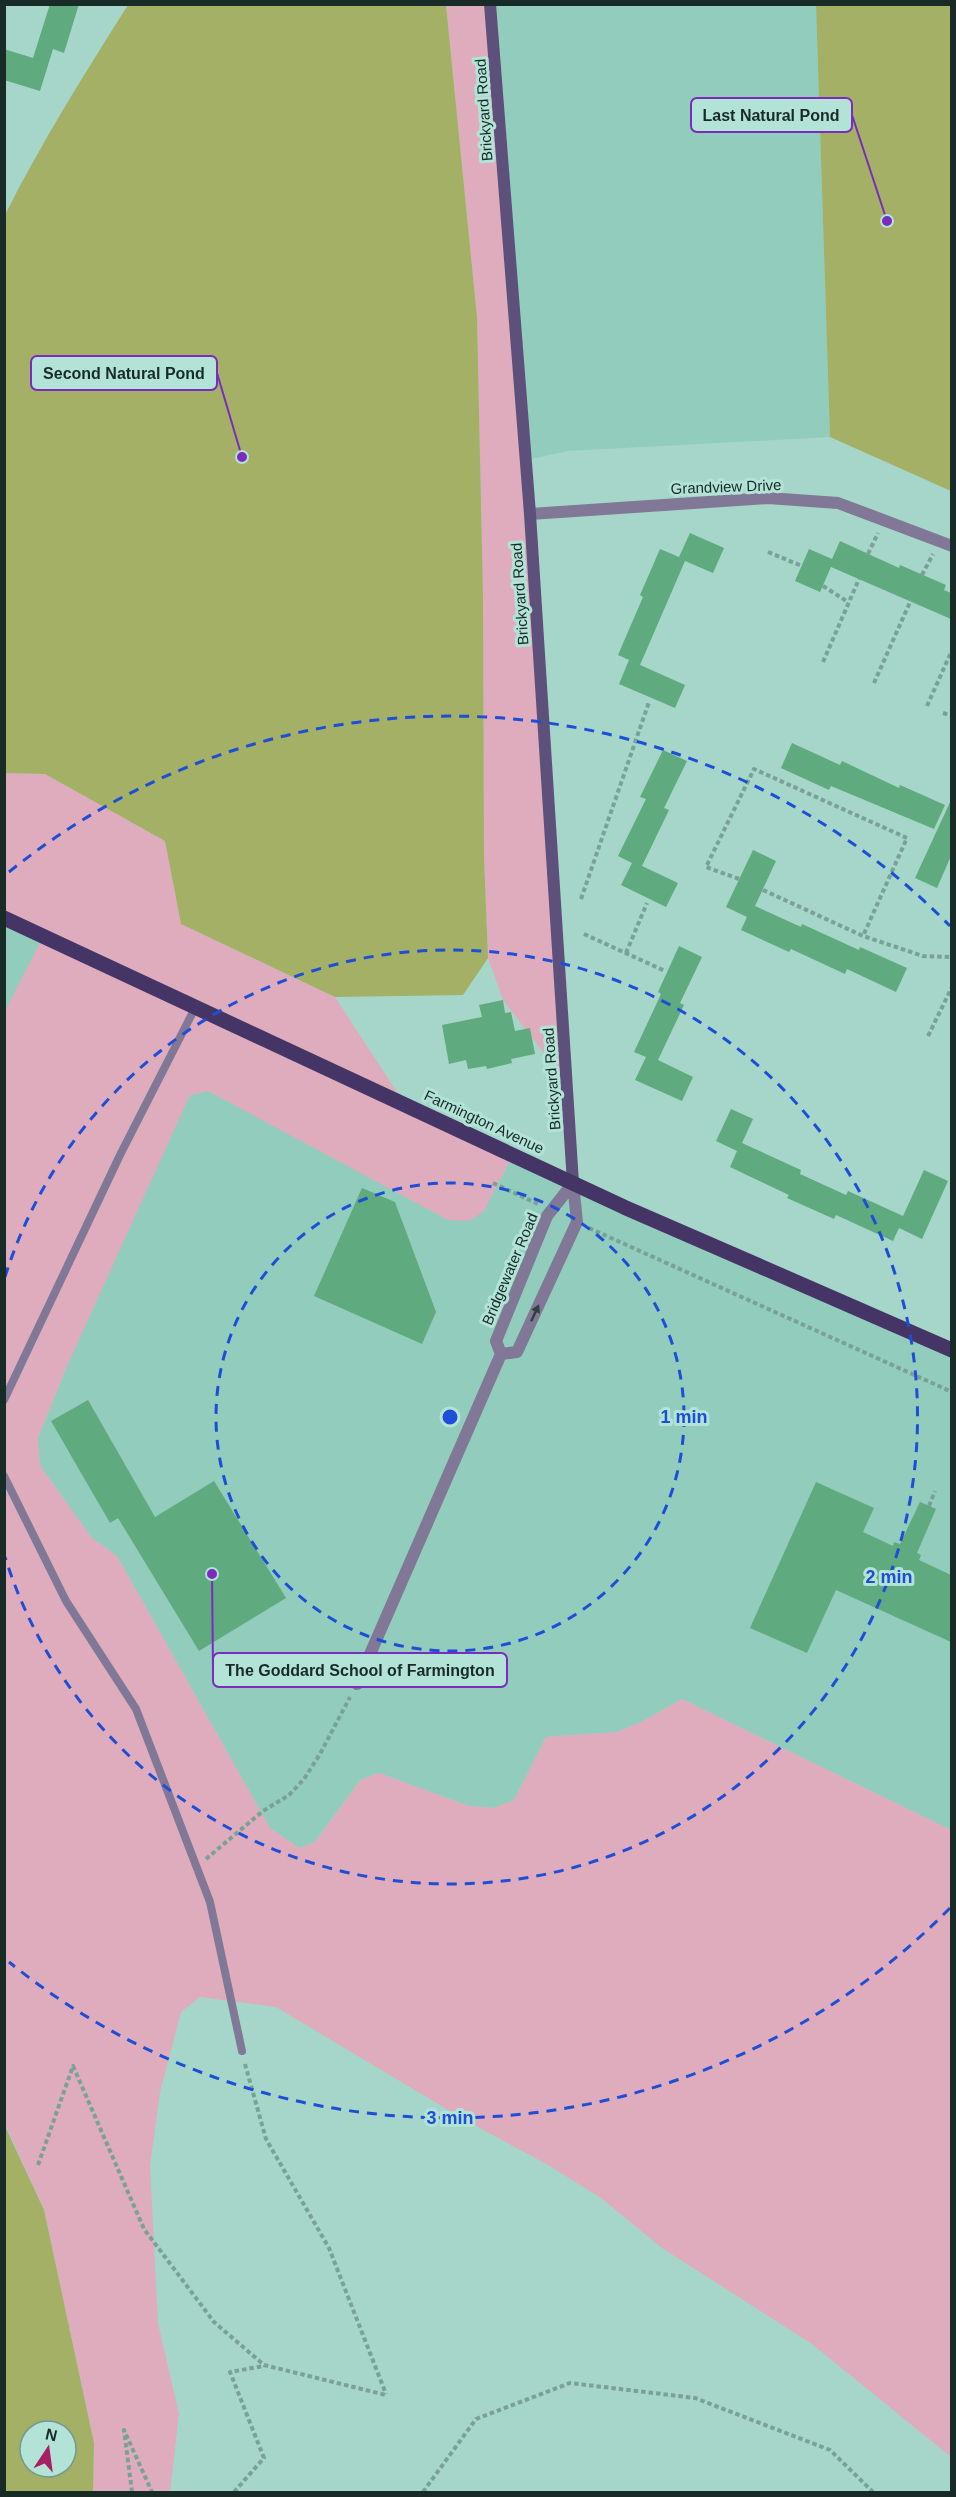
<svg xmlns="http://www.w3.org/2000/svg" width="956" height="2497" viewBox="0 0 956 2497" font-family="Arial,sans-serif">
<rect width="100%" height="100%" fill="#a5d6c9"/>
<path fill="#92ccbd" d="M 490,5 L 816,5 L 830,437 L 568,451 L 526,460 Z
M 5,918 L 43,937 L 5,1013 Z
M 208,1091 L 483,1212 L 513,1155 L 951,1350 L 951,1830 L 682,1699 L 643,1721 L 617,1732 L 546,1737 L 514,1800 L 494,1808 L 469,1806 L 379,1773 L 360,1780 L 315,1842 L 299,1848 L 270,1828 L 117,1556 L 92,1538 L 40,1466 L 38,1448 L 38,1438 L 67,1366 L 167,1141 L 190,1095 Z"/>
<path fill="#deacbc" d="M 446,5 L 490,5 L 567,1083 L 503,1000 L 488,958 L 484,857 L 483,597 L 477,317 Z
M 5,773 L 45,774 L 165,841 L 181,924 L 335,997 L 406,1106 L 513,1155 L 483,1212 L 469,1221 L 448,1220 L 208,1091 L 190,1095 L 67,1366 L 38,1438 L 40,1466 L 92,1538 L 117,1556 L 270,1828 L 299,1848 L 315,1842 L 360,1780 L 379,1773 L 469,1806 L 494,1808 L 514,1800 L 546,1737 L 617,1732 L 643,1721 L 682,1699 L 951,1830 L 951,2457 L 812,2344 L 662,2248 L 601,2198 L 548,2165 L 465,2120 L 276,2007 L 200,1997 L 181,2012 L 160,2092 L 150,2166 L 158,2323 L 179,2414 L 170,2492 L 93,2492 L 94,2443 L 44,2210 L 5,2124 L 4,1013 L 43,937 L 5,918 Z"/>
<path fill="#a3b065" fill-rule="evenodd" d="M 128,5 L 446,5 L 477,317 L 483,597 L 484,857 L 488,958 L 463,995 L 335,997 L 181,924 L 165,841 L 45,774 L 5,773 L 5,215 C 41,143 85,73 128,5 Z
M 816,5 L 951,5 L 951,491 L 830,437 Z
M 4,2124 L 44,2210 L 94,2443 L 93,2492 L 5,2492 ZM 30,2431 L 66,2431 L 66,2467 L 30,2467 Z"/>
<path fill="#5faa7e" d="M 50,4 L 79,4 L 64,53 L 53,49 L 40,91 L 4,80 L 4,49 L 33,58 Z
M 690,533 L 724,548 L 713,573 L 685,561 L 640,665 L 618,655 L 643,597 L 640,595 L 660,549 L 679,557 Z
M 840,541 L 899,568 L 900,565 L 946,585 L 944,590 L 951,593 L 951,619 L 831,567 L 820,592 L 795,581 L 809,549 L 832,559 Z
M 629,660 L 685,685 L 675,708 L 619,684 Z
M 792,743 L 840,765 L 842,761 L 899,788 L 900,785 L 945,805 L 934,829 L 831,786 L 829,790 L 781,768 Z
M 663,750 L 687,761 L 664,808 L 669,810 L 642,866 L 678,883 L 666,907 L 621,885 L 632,863 L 618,856 L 646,799 L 640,797 Z
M 951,800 L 951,856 L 937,888 L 915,878 Z
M 753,850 L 776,861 L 755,906 L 801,927 L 802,924 L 859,950 L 860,947 L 907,968 L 896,992 L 847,969 L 845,974 L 791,949 L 789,952 L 741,930 L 747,917 L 726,907 Z
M 679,946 L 702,957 L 680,1003 L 684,1005 L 658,1060 L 693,1077 L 682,1101 L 635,1080 L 646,1057 L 634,1052 L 661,994 L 658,992 Z
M 503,1000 L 505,1013 L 511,1012 L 515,1031 L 530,1028 L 535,1054 L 511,1059 L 512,1063 L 487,1069 L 486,1066 L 468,1069 L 466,1060 L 449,1064 L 442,1025 L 482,1017 L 479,1005 Z
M 731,1109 L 753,1119 L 742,1143 L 801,1170 L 800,1174 L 846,1195 L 848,1191 L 903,1216 L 924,1170 L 948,1181 L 922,1239 L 899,1228 L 893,1241 L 836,1215 L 834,1219 L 787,1198 L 789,1195 L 730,1167 L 737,1151 L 716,1141 Z
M 362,1188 L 395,1202 L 436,1312 L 422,1344 L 314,1296 Z
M 88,1400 L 155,1517 L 214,1481 L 286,1598 L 199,1651 L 118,1518 L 110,1523 L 51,1421 Z
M 816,1482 L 874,1508 L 863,1532 L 893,1546 L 894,1542 L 900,1544 L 920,1502 L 936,1509 L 917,1553 L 921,1555 L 919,1560 L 951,1575 L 951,1642 L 836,1590 L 807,1653 L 750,1628 Z"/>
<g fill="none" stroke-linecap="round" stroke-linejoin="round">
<path stroke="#7aa197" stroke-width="4" stroke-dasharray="4.5 3" stroke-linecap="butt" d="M 768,552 L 802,566
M 868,554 L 878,533
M 922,575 L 933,554
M 823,586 L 848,602
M 823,662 L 859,579
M 874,683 L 911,600
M 927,706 L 952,650
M 943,713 L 952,716
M 739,879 L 706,867 L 754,769 L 907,838 L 863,936
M 763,890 L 863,936 L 923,956 L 952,957
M 581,899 L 649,702
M 584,934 L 665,971
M 626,953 L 647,903
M 928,1036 L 952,987
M 493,1183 L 538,1204
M 589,1228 L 952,1392
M 929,1506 L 935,1491
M 206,1859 L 263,1811 L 289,1795 L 304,1779 L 320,1754 L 350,1697
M 245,2064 L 266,2139 L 329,2248 L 386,2394
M 38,2165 L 73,2066 L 144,2229 L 214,2322 L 264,2365 L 386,2395
M 132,2492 L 124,2430 L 152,2492
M 234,2492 L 264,2458 L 230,2372 L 264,2366
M 423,2492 L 476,2419 L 570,2383 L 695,2398 L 830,2450 L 873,2492"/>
<path stroke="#807896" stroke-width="8" d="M 4,1400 L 120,1155 L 195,1008
M 4,1476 L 66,1601 L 136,1709 L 210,1902 L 242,2051"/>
<path stroke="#807896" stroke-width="12" d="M 530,514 L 768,498 L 838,503 L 952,546
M 501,1354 L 517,1352 L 577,1222 L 573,1183
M 357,1684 L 501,1354 L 496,1341 L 547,1216 L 573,1183"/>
<path stroke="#5d517b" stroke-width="12" d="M 490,4 L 530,514 L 573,1183"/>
<path stroke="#453567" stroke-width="15" d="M 4,918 L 624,1207 L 952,1350"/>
</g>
<defs><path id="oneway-solid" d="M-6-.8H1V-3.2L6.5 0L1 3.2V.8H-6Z" transform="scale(1.5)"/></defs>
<use fill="#323e42" href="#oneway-solid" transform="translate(535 1313) rotate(-65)"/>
<g fill="none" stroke="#1d4ed8" stroke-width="3" stroke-dasharray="10 8">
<circle cx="450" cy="1417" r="234"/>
<path d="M5 1277A467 467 0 1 1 5 1557"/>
<path d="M950 1908A701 701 0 0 1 9 1962M9 872A701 701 0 0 1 950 926"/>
</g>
<g text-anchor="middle" stroke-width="6" stroke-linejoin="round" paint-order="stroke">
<g font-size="15" fill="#182b26" stroke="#b2e3d6">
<text transform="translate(484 110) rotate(-94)" y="5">Brickyard Road</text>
<text transform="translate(726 487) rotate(-2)" y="5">Grandview Drive</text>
<text transform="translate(520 594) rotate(-94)" y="5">Brickyard Road</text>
<text transform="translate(552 1079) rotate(-94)" y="5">Brickyard Road</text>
<text transform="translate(484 1122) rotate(25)" y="5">Farmington Avenue</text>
<text transform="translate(510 1269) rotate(-67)" y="5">Bridgewater Road</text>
</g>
</g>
<circle cx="450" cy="1417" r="9" fill="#1d4ed8" stroke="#b2e3d6" stroke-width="3"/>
<g font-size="18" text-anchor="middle" font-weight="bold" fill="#1d4ed8" stroke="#b2e3d6" stroke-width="6" stroke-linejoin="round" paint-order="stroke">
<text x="684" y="1423">1 min</text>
<text x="889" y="1583">2 min</text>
<text x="450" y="2124">3 min</text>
</g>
<path fill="none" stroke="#7b2cbf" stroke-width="2" d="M887 221L852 115M242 457L217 373M212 1574L213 1670"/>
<g fill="#7b2cbf" stroke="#b2e3d6" stroke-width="2">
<circle cx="887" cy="221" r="6"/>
<circle cx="242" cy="457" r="6"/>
<circle cx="212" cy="1574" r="6"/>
</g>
<g fill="#b2e3d6" stroke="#7b2cbf" stroke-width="2">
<rect x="691" y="98" width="161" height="34" rx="6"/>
<rect x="31" y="356" width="186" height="34" rx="6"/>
<rect x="213" y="1653" width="294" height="34" rx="6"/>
</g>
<g font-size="16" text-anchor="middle" font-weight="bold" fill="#182b26">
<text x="771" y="121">Last Natural Pond</text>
<text x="124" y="379">Second Natural Pond</text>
<text x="360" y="1676">The Goddard School of Farmington</text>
</g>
<rect width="956" height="2497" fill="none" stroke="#182b26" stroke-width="12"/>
<g transform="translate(48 2449) rotate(13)"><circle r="28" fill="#b2e3d6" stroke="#749990" stroke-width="1.5"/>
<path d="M0-4.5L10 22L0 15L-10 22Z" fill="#a91f63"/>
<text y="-9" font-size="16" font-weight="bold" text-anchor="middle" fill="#182b26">N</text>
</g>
</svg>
